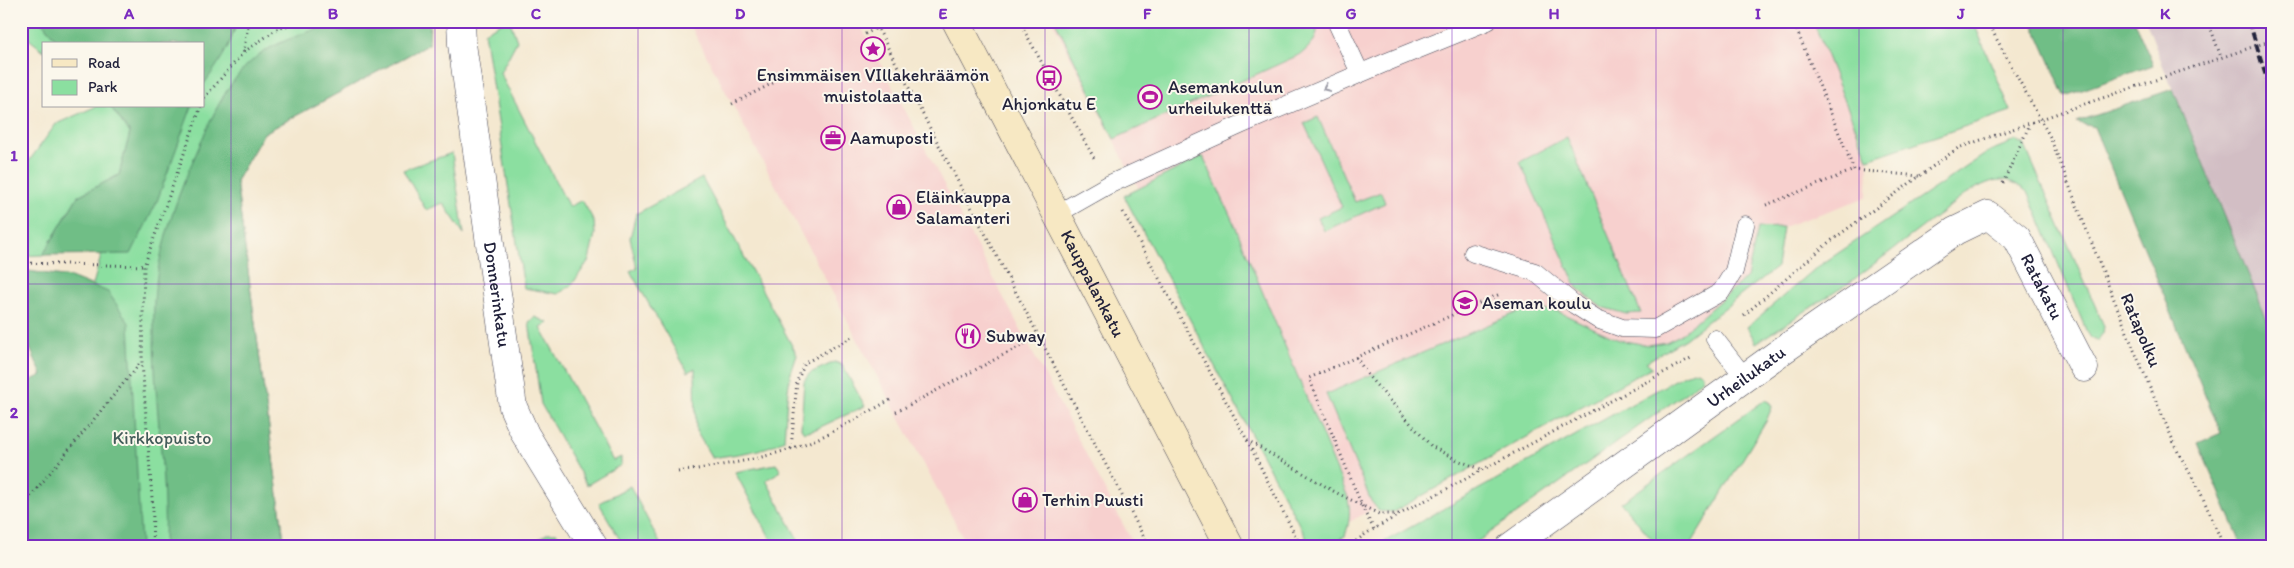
<svg xmlns="http://www.w3.org/2000/svg" width="2294" height="568" viewBox="0 0 2294 568" font-family="Itim,sans-serif">
<rect width="100%" height="100%" fill="#fbf7ec"/>
<filter id="ink" filterUnits="userSpaceOnUse"><feTurbulence type="fractalNoise" baseFrequency=".02" numOctaves="2"/><feDisplacementMap in="SourceGraphic" scale="10" xChannelSelector="R" yChannelSelector="G"/><feConvolveMatrix kernelMatrix="1 2 1 2 8 2 1 2 1" color-interpolation-filters="sRGB"/></filter>
<filter id="wash" filterUnits="userSpaceOnUse"><feTurbulence type="fractalNoise" baseFrequency=".0096" numOctaves="4" result="noise"/><feDisplacementMap in="SourceGraphic" scale="20" xChannelSelector="R" yChannelSelector="G"/><feGaussianBlur stdDeviation="1.12" result="paint"/><feColorMatrix in="noise" values="0 0 0 0 0 0 0 0 0 0 0 0 0 0 0 0 0 1.4 0 .05"/><feComposite in="paint" operator="in"/></filter>
<g filter="url(#wash)">
<rect width="100%" height="100%" fill="#f4e8d0"/>
<path fill="#f7d0ce" d="M 688,21 L 858,21 L 1135,547 L 968,547 Z
M 1052,21 L 1973,21 L 2011,111 L 1868,159 L 1867,197 L 1783,227 L 1777,267 L 1685,339 L 1470,453 L 1320,539 Z"/>
<path fill="#d2bec4" d="M 2146,21 L 2273,21 L 2273,335 L 2163,66 Z"/>
<path fill="#8bdfa0" stroke="#56806e" d="M 21,21 L 41,21 L 60,44 L 44,44 L 44,51 L 21,33 Z
M 64,21 L 424,21 L 429,44 L 264,133 L 236,181 L 285,547 L 21,547 L 21,425 L 59,406 L 143,106 L 204,106 L 204,44 Z
M 505,21 L 510,21 L 517,41 L 500,73 L 569,207 L 582,200 L 594,221 L 595,234 L 589,260 L 571,286 L 558,294 L 524,288 L 484,32 Z
M 1055,21 L 1317,21 C 1319,38 1313,44 1301,54 L 1114,139 Z
M 1813,21 L 1973,21 L 2011,111 L 1868,159 Z
M 97,106 L 110,106 L 130,133 L 119,175 L 78,196 L 43,255 L 21,256 L 21,172 L 56,124 Z
M 1318,117 L 1355,202 L 1381,192 L 1385,203 L 1324,231 L 1318,218 L 1342,207 L 1304,123 Z
M 1567,137 L 1641,313 L 1626,314 L 1601,307 L 1577,288 L 1520,162 Z
M 2015,141 L 2024,144 L 2104,326 L 2103,333 L 2097,341 L 2091,338 L 2086,330 L 2029,194 C 2007,171 1990,180 1966,194 L 1849,283 L 1756,343 L 1747,327 L 1816,268 L 1990,151 Z
M 452,153 L 464,234 L 443,203 L 426,210 L 403,170 Z
M 1203,156 L 1236,228 L 1347,495 C 1351,510 1350,521 1345,536 C 1332,542 1323,547 1309,543 L 1124,196 Z
M 702,178 L 797,355 L 790,376 L 787,398 L 784,440 C 763,452 736,454 712,458 L 696,431 L 695,368 L 688,372 L 630,271 L 637,268 L 630,238 L 636,214 Z
M 1783,227 L 1777,267 L 1685,339 L 1646,362 L 1652,367 L 1393,512 L 1379,511 L 1371,501 L 1326,394 L 1525,309 L 1557,311 L 1619,340 L 1647,345 L 1666,342 L 1680,335 L 1747,277 L 1758,228 Z
M 535,317 L 549,323 L 541,328 L 613,461 L 621,457 L 621,465 L 587,485 L 541,404 L 529,322 Z
M 835,362 L 842,365 L 865,406 L 816,429 L 804,432 L 801,428 L 804,381 L 810,373 Z
M 1697,371 L 1702,374 L 1702,379 L 1691,389 L 1470,547 L 1375,547 L 1684,375 Z
M 1765,400 L 1770,402 L 1772,407 L 1767,419 L 1690,546 L 1659,547 L 1621,503 Z
M 776,464 L 781,471 L 766,480 L 802,547 L 775,547 L 735,472 Z
M 630,486 L 662,547 L 624,547 L 599,503 Z
M 548,533 L 557,533 L 565,547 L 538,547 L 536,544 L 540,538 Z"/>
<path fill="#70be86" stroke="#497060" d="M 41,21 L 237,21 C 231,46 219,63 204,84 L 204,44 L 60,44 Z
M 338,21 L 430,21 L 429,44 L 264,133 L 236,181 L 285,547 L 164,547 C 167,476 154,406 154,335 C 154,321 153,305 155,290 C 160,246 177,196 195,156 C 212,117 229,72 268,49 C 290,37 315,30 338,21 Z
M 2032,21 L 2134,21 L 2153,65 L 2065,96 Z
M 2173,89 L 2273,335 L 2273,547 L 2243,547 L 2198,443 L 2221,433 L 2094,127 L 2076,122 Z
M 110,106 L 192,106 L 156,204 L 131,254 L 43,255 L 78,196 L 119,175 L 130,133 Z
M 21,270 L 71,277 L 108,292 L 129,323 L 141,547 L 21,547 L 21,385 L 42,375 L 21,328 Z"/>
</g>
<g filter="url(#ink)">
<g fill="none" stroke-linecap="round" stroke-linejoin="round">
<g stroke="#424051" stroke-width="19">
<path id="lane" d="M 1336,21 L 1360,73
M 1057,214 L 1108,185 L 1240,125 L 1387,62 L 1488,21
M 1473,253 L 1535,272 L 1575,305 L 1597,319 L 1622,328 L 1655,329 L 1721,292 L 1734,271 L 1745,225
M 1715,339 L 1745,378"/>
</g>
<g stroke="#424051" stroke-width="29">
<g id="street">
<path id="s1" d="M 461,21 L 462,44 L 513,407 L 525,434 L 594,547"/>
<path id="s2" d="M 1510,547 L 1783,350 L 1955,231 L 1988,215 L 2017,238 L 2084,368"/>
</g>
</g>
<g stroke="#424051" stroke-width="29">
<g id="secondary">
<path id="s3" d="M 956,21 L 1230,547"/>
</g>
</g>
<path stroke="#424051" stroke-width="3" stroke-dasharray="1 4" stroke-linecap="butt" d="M 874,21 L 1149,547
M 1019,21 L 1094,158
M 1793,21 L 1854,170 L 1919,176
M 1989,21 L 1995,36 L 2050,137 L 2134,350 L 2178,452 L 2200,491 L 2224,547
M 2208,21 L 2221,57
M 865,34 L 877,28
M 244,52 L 277,29 L 302,21
M 204,98 L 243,53 L 249,21
M 732,104 L 775,82
M 2003,183 L 2030,124
M 1766,205 L 1854,170
M 1123,212 L 1247,440 L 1301,547
M 21,263 L 144,266
M 1744,315 L 1828,243 L 1958,148 L 2070,109
M 1356,357 L 1369,377 L 1431,446 L 1457,460 L 1481,469
M 896,412 L 1039,336
M 1247,440 L 1335,492 L 1379,514 L 1399,514
M 791,449 L 797,381 L 805,363 L 854,336
M 678,472 C 716,466 753,461 790,449 C 825,438 858,418 890,400
M 21,508 L 141,362
M 1374,529 L 1365,513 L 1309,378 L 1500,294
M 152,547 L 153,512 L 142,362 L 144,266 L 201,106
M 1348,547 L 1367,533 L 1400,514 L 1691,358"/>
<use href="#lane" stroke="#fff" stroke-width="18"/>
<use href="#street" stroke="#fff" stroke-width="28"/>
<use href="#secondary" stroke="#f7e8c3" stroke-width="28"/>
<path stroke="#22223b" stroke-width="4" stroke-dasharray="8 4" stroke-linecap="butt" d="M 2249,21 L 2273,99"/>
<path stroke="#424051" stroke-width="3" stroke-dasharray="1 4" stroke-linecap="butt" d="M 2070,109 L 2273,40"/>
</g>
<defs><path id="oneway-chevron" d="M-2-3.5L2.5 0L-2 3.5" fill="none" stroke-width="1.6" stroke-linecap="round" stroke-linejoin="round" transform="scale(1.25)"/></defs>
<use stroke="#9c9ca7" href="#oneway-chevron" transform="translate(1326 88) rotate(156)"/>
</g>
<path fill="none" stroke="#7b2cbf" stroke-width="1" stroke-opacity="0.55" d="M 231,21 L 231,547M 435,21 L 435,547M 638,21 L 638,547M 842,21 L 842,547M 1045,21 L 1045,547M 1249,21 L 1249,547M 1452,21 L 1452,547M 1656,21 L 1656,547M 1859,21 L 1859,547M 2063,21 L 2063,547M 21,284 L 2273,284"/>
<defs>
<g id="sight-ring" transform="scale(1.25)"><circle r="9.5" fill="#fbf7ec" stroke="#b5179e" stroke-width="1.5"/><path d="M0-6L1.8-2.2L6-1.7L2.9 1.2L3.7 5.4L0 3.3L-3.7 5.4L-2.9 1.2L-6-1.7L-1.8-2.2Z" fill="#b5179e"/></g>
<g id="bus-ring" transform="scale(1.25)"><circle r="9.5" fill="#fbf7ec" stroke="#b5179e" stroke-width="1.5"/><path d="M-5-6H5V4H4V6H2V4H-2V6H-4V4H-5ZM-3.5-4V0h7V-4ZM-3.5 1.2v1.5H-2V1.2ZM2 1.2v1.5H3.5V1.2Z" fill="#b5179e"/></g>
<g id="stadium-ring" transform="scale(1.25)"><circle r="9.5" fill="#fbf7ec" stroke="#b5179e" stroke-width="1.5"/><path d="M0-5a6.5 5 0 1 0 0 10a6.5 5 0 1 0 0-10ZM-3.5-1.8h7v3.6h-7Z" fill="#b5179e"/></g>
<g id="office-ring" transform="scale(1.25)"><circle r="9.5" fill="#fbf7ec" stroke="#b5179e" stroke-width="1.5"/><path d="M-6-3h4V-5.5h4V-3h4V5H-6ZM-1-4.5V-3h2v-1.5ZM-6 0V1H6V0Z" fill="#b5179e"/></g>
<g id="shop-ring" transform="scale(1.25)"><circle r="9.5" fill="#fbf7ec" stroke="#b5179e" stroke-width="1.5"/><path d="M-5-2.5h2.3a2.7 3.5 0 0 1 5.4 0H5L5.5 6h-11ZM-1.5-2.5h3a1.5 2.3 0 0 0-3 0Z" fill="#b5179e"/></g>
<g id="school-ring" transform="scale(1.25)"><circle r="9.5" fill="#fbf7ec" stroke="#b5179e" stroke-width="1.5"/><path d="M0-5L7-2L0 1L-7-2ZM-4 1L0 2.5L4 1V4Q0 6-4 4Z" fill="#b5179e"/></g>
<g id="restaurant-ring" transform="scale(1.25)"><circle r="9.5" fill="#fbf7ec" stroke="#b5179e" stroke-width="1.5"/><path d="M-5-6h1v4h1v-4h1v4h1v-4h1v5L-1.5 .5V6h-2V.5L-5-1ZM5-6V6H3V1.5H1.5Q1.5-4 5-6Z" fill="#b5179e"/></g>
</defs>
<g fill-rule="evenodd">
<use href="#sight-ring" x="873" y="49"/>
<use href="#bus-ring" x="1049" y="78"/>
<use href="#stadium-ring" x="1150" y="97"/>
<use href="#office-ring" x="833" y="138"/>
<use href="#shop-ring" x="899" y="207"/>
<use href="#school-ring" x="1465" y="303"/>
<use href="#restaurant-ring" x="968" y="336"/>
<use href="#shop-ring" x="1025" y="500"/>
</g>
<g text-anchor="middle" stroke-width="4" stroke-linejoin="round" paint-order="stroke">
<g font-size="18" fill="#22223b" stroke="#fbf7ec" text-anchor="start">
<text x="873" y="81" text-anchor="middle">Ensimmäisen VIllakehräämön<tspan x="873" dy="21">muistolaatta</tspan></text>
<text x="1168" y="93">Asemankoulun<tspan x="1168" dy="21">urheilukenttä</tspan></text>
<text x="1049" y="110" text-anchor="middle">Ahjonkatu E</text>
<text x="850" y="144">Aamuposti</text>
<text x="916" y="203">Eläinkauppa<tspan x="916" dy="21">Salamanteri</tspan></text>
<text x="1482" y="309">Aseman koulu</text>
<text x="986" y="342">Subway</text>
<text x="1042" y="506">Terhin Puusti</text>
</g>
<g font-size="18" fill="#22223b" stroke="#fbf7ec">
<text dy="6" stroke="none"><textPath href="#s3" startOffset="296">Kauppalankatu</textPath></text>
<text dy="6" stroke="none"><textPath href="#s2" startOffset="674">Ratakatu</textPath></text>
<text dy="6" stroke="none"><textPath href="#s1" startOffset="276">Donnerinkatu</textPath></text>
<text transform="translate(2141 330) rotate(67)" y="6">Ratapolku</text>
<text dy="6" stroke="none"><textPath href="#s2" startOffset="291">Urheilukatu</textPath></text>
</g>
<g font-size="18" fill="#425b59" stroke="#fbf7ec">
<text x="162" y="444">Kirkkopuisto</text>
</g>
</g>
<rect width="2294" height="568" fill="none" stroke="#fbf7ec" stroke-width="55"/>
<rect x="42" y="42" width="162" height="65" fill="#fbf7ec" stroke="#a4a2a5"/>
<rect x="52" y="59" width="25" height="8" fill="#f7e8c3" stroke="#a4a2a5"/>
<text x="88" y="68" font-size="15" fill="#22223b">Road</text>
<rect x="52" y="80" width="25" height="15" fill="#8bdfa0" stroke="#a4a2a5"/>
<text x="88" y="92" font-size="15" fill="#22223b">Park</text>
<rect x="28" y="28" width="2238" height="512" fill="none" stroke="#7b2cbf" stroke-width="2"/>
<g font-size="16" text-anchor="middle" font-weight="bold" fill="#7b2cbf">
<text x="129" y="19">A</text>
<text x="333" y="19">B</text>
<text x="536" y="19">C</text>
<text x="740" y="19">D</text>
<text x="943" y="19">E</text>
<text x="1147" y="19">F</text>
<text x="1351" y="19">G</text>
<text x="1554" y="19">H</text>
<text x="1758" y="19">I</text>
<text x="1961" y="19">J</text>
<text x="2165" y="19">K</text>
<text x="14" y="161">1</text>
<text x="14" y="418">2</text>
</g>
</svg>
